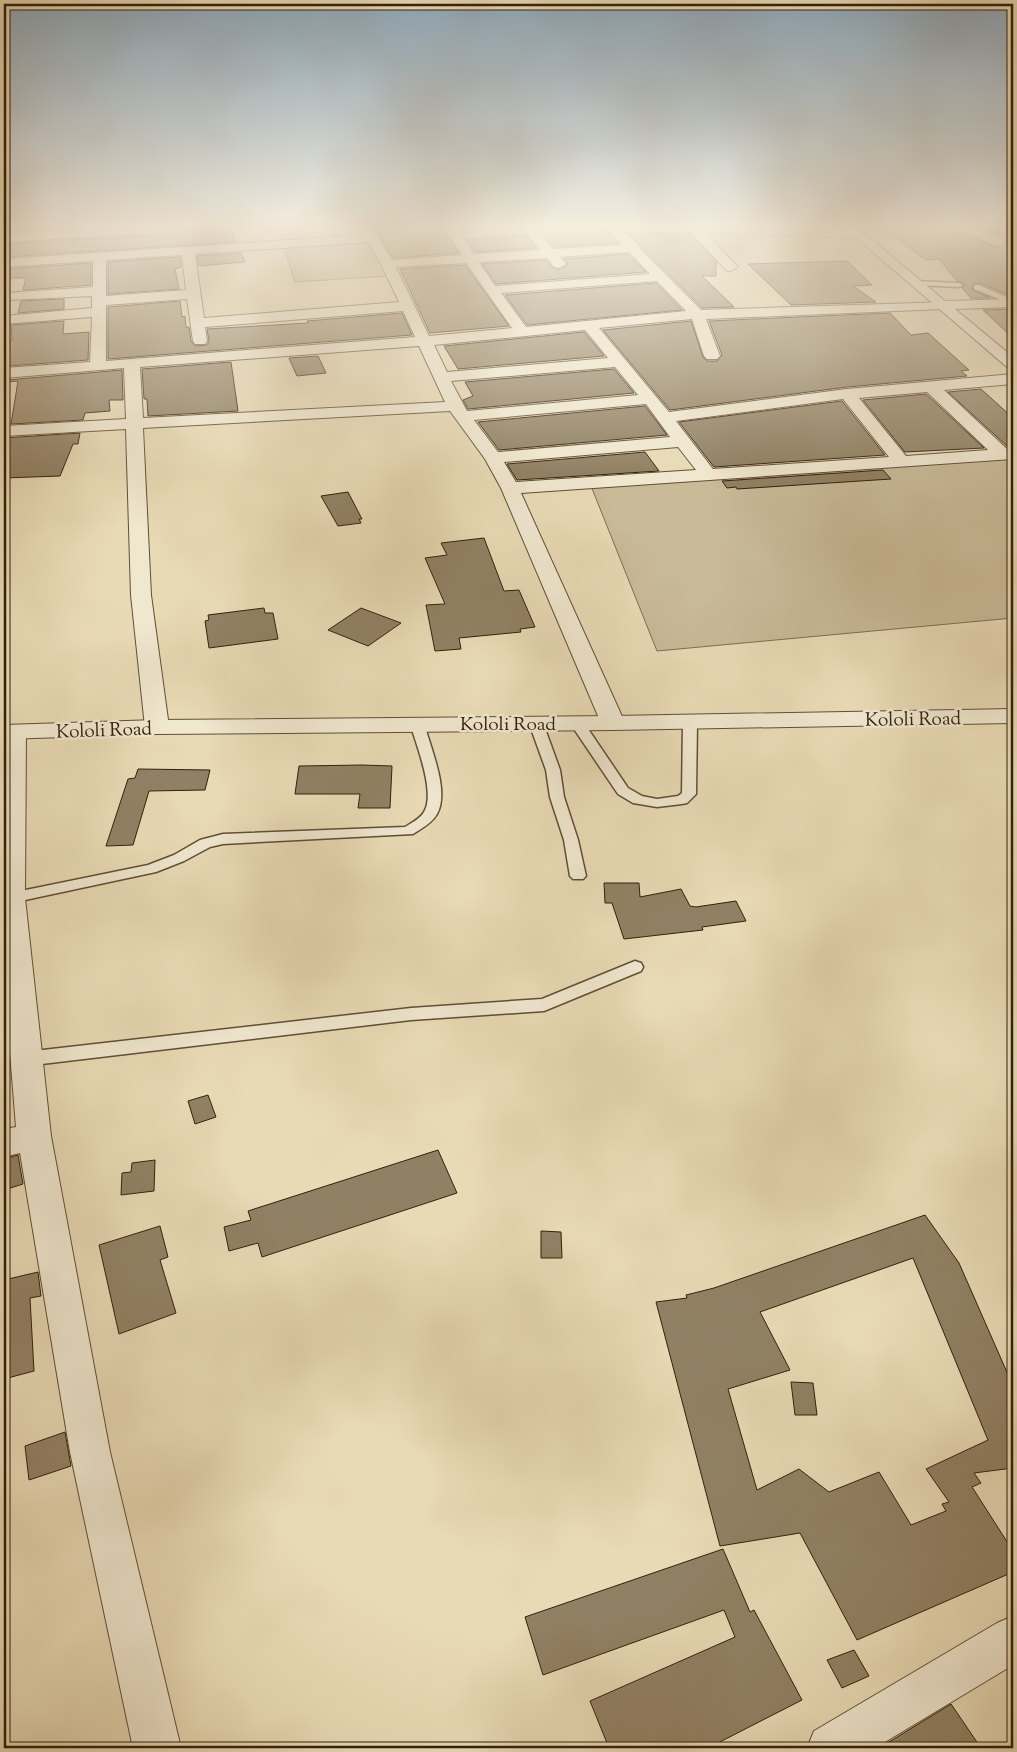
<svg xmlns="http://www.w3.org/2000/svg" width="1017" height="1752" viewBox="0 0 1017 1752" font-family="'Sorts Mill Goudy',serif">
<rect width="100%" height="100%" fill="#e8dab5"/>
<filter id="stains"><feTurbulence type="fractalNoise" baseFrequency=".004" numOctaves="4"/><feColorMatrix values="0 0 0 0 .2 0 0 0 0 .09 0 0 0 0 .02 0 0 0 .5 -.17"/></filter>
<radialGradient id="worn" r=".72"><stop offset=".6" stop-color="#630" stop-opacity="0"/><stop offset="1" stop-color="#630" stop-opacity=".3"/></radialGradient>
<path fill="#c9ba98" stroke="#7e6d52" d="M 368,243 L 388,276 L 295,282 L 284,247 Z
M 1013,458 L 1013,618 L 657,651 L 591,486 Z"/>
<path fill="#918164" stroke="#32200c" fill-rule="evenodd" d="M 4,228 L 84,228 L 4,232 Z
M 180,228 L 230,228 L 236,242 L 4,257 L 4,244 L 172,234 Z
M 374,228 L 442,228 L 459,253 L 393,258 Z
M 539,228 L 604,228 L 618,243 L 554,247 Z
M 622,228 L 647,228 L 655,234 L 691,235 L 716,261 L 716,276 L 702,276 L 734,307 L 702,308 L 642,248 L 640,244 Z
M 881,228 L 916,228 L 927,235 L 962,232 L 994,247 L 1002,247 L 1006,241 L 1003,237 L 987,230 L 1013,228 L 1013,297 L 981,283 L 974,283 L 972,290 L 990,298 L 971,298 L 962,288 L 965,284 L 957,281 L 939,259 L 926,260 Z
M 526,235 L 536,248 L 475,252 L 466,239 Z
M 241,253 L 245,262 L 199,266 L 197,256 Z
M 628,254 L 646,272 L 496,284 L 482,264 L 546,260 L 553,268 L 559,270 L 568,264 L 564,259 Z
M 180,257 L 181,267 L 175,269 L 179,289 L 108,294 L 108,262 Z
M 847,261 L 872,285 L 853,286 L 876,302 L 791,305 L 748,264 Z
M 91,263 L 91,285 L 23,290 L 26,278 L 4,278 L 4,269 Z
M 465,265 L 509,326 L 430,333 L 400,269 Z
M 656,283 L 682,310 L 527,325 L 505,295 Z
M 64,299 L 64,309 L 18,313 L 21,301 Z
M 180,301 L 182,317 L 185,316 L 186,327 L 189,327 L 191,341 L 195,346 L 207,345 L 209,341 L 207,329 L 308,323 L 307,321 L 402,313 L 412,335 L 108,359 L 108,307 Z
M 1013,309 L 1013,338 L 983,310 Z
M 890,313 L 911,335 L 928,333 L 969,370 L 961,371 L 967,376 L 847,387 L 670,410 L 603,330 L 691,321 L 703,357 L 707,361 L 717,361 L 722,355 L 709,321 Z
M 64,321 L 63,334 L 89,332 L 88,360 L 8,366 L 9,340 L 12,340 L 11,325 Z
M 584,332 L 604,356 L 458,369 L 444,346 Z
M 318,356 L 326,373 L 297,376 L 289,358 Z
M 231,362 L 238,411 L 148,416 L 147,399 L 144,399 L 142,369 Z
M 614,369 L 634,393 L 468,409 L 463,400 L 473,396 L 465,382 Z
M 122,370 L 123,400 L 109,400 L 110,411 L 85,413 L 83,420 L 11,424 L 18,381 L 6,382 L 7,380 Z
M 981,389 L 1013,418 L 1013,447 L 1008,447 L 948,392 Z
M 926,394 L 984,448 L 905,452 L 863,400 Z
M 842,401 L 885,455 L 714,467 L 679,422 Z
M 645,406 L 667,435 L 499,450 L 478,422 Z
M 80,433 L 78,444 L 73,444 L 60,476 L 4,478 L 4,438 Z
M 645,452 L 659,471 L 517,480 L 507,464 Z
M 883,470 L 891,479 L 737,489 L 736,487 L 727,488 L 722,481 Z
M 348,492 L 362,519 L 359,519 L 361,523 L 338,526 L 321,496 Z
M 484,538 L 504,591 L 519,590 L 535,627 L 520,629 L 521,632 L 459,638 L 461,649 L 435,651 L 426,605 L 445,604 L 425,558 L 447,555 L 441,543 Z
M 264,608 L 265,613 L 273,613 L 278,639 L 209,648 L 205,621 L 209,620 L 208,615 Z
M 361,608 L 401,623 L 368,646 L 328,630 Z
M 362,765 L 392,766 L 390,808 L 358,808 L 360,794 L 295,794 L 299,766 Z
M 138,769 L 210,770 L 205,790 L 149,791 L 133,845 L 106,846 L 128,779 L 135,778 Z
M 604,883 L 639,883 L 640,897 L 681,889 L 690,906 L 696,907 L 736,901 L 746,921 L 702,927 L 703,930 L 624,939 L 612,903 L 605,903 Z
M 208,1095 L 216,1117 L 195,1124 L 188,1101 Z
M 438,1150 L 457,1193 L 262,1257 L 258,1243 L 229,1251 L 224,1227 L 251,1220 L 248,1211 Z
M 18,1155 L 23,1184 L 4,1190 L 4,1159 Z
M 155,1160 L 154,1191 L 121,1195 L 122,1173 L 131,1172 L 132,1163 Z
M 925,1215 L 959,1263 L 1013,1386 L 1013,1468 L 974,1473 L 981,1483 L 972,1487 L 1013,1551 L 1013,1572 L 857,1640 L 800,1533 L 720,1546 L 656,1302 L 687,1298 L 686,1295 L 714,1288 ZM 913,1258 L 988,1440 L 926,1469 L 949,1502 L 942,1504 L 946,1511 L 911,1525 L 879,1472 L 829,1492 L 799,1469 L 757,1490 L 728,1389 L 790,1370 L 760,1312 Z
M 160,1226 L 168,1257 L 160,1260 L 176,1313 L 119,1334 L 99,1245 Z
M 541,1231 L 561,1232 L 562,1258 L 541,1258 Z
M 38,1272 L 41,1296 L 30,1298 L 34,1371 L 4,1379 L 4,1280 Z
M 791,1382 L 813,1383 L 817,1415 L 795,1415 Z
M 65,1432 L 71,1466 L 29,1480 L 25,1446 Z
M 723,1549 L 750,1612 L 754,1610 L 802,1700 L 708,1748 L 609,1748 L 590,1701 L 735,1637 L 724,1610 L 543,1675 L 525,1617 Z
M 854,1650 L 869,1676 L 842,1688 L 827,1660 Z
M 951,1704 L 981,1748 L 879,1748 L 889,1742 Z"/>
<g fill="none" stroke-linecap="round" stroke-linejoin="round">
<g stroke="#604e36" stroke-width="3">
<path id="service" d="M 913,281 L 959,283 L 963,285 L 959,287 L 916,285 L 912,283 Z
M 974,285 L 980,285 L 1013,300 L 1013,305 L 974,289 Z
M 690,717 L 697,721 L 696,794 L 687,803 L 682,804 L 657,807 L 633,803 L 618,794 L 570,723 L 577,719 L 582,720 L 628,788 L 642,796 L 657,799 L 678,796 L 682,793 L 683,721 Z
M 417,719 L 424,723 C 430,747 450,791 437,814 C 432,823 421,829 413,834 L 223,844 L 210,847 L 184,861 L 156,872 L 11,903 L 6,902 L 4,899 L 6,894 L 11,893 L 148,865 L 174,855 L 200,840 L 223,834 L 405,827 C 411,823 420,819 424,812 C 436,793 416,744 410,723 Z
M 536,719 L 543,723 L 560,770 L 564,797 L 578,840 L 586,876 L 583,879 L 573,879 L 570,876 L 564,840 L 550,797 L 546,770 L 529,723 Z
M 635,961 L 641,963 L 643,967 L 641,971 L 544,1011 L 411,1020 L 25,1066 L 19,1064 L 16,1059 L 19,1054 L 25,1052 L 411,1008 L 542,999 Z"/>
</g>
<g stroke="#604e36" stroke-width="2">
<path id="minor" d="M 114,228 L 178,228 L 172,232 L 4,242 L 4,234 Z
M 360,228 L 372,228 L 392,260 L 462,255 L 444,228 L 456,228 L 474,254 L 540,250 L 522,228 L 534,228 L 553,249 L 622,245 L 606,228 L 619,228 L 639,245 L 640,249 L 701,310 L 948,302 L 950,305 L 948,308 L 943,309 L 706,319 L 720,356 L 717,359 L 707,359 L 704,356 L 692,319 L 599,328 L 669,412 L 847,389 L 1013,374 L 1013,384 L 944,390 L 1007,449 L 1013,449 L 1013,459 L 521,493 L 625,723 L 621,728 L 613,730 L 605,728 L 601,723 L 501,488 L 485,459 L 450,411 L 143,428 L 151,595 L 169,727 L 165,732 L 157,734 L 149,732 L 145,727 L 131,595 L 126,429 L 4,436 L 4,426 L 126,419 L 124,368 L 4,378 L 4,368 L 90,362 L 92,317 L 4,324 L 4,316 L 92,308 L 92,296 L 8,300 L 4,299 L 4,293 L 93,287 L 93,261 L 4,267 L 4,259 L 364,235 ZM 368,242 L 381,264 L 399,302 L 204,318 L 195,254 ZM 629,252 L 650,274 L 495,286 L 479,262 L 547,258 L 554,267 L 559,268 L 566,264 L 560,257 ZM 182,255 L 186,290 L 106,296 L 106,260 ZM 466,263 L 512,328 L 429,336 L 396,267 ZM 657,281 L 686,311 L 526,327 L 501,293 ZM 187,299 L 193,341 L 195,344 L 205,344 L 207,341 L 205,327 L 403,311 L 415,337 L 106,361 L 106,305 ZM 585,330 L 608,358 L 447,372 L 434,345 ZM 419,346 L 445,402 L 143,418 L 140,367 ZM 615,367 L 638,395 L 467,411 L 451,381 ZM 927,392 L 988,450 L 906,456 L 859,398 ZM 843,399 L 889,457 L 713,469 L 676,421 ZM 646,404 L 670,437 L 498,452 L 474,420 ZM 678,447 L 696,470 L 516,482 L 504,462 Z
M 649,228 L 773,228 L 859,230 L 865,234 L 859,238 L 706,233 L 738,267 L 731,271 L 726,270 L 692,233 L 655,232 Z
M 961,228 L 977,228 L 1002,239 L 1004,242 L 1002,245 L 994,245 L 963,231 Z
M 14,725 L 23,727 L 26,732 L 25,898 L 51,1136 L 110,1452 L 181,1748 L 133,1748 L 70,1452 L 20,1153 L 4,1157 L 4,1129 L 16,1127 L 4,978 L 4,729 L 5,727 Z
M 1013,1616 L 1013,1665 L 875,1748 L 807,1748 L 814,1731 L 997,1623 Z"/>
</g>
<g stroke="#604e36" stroke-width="2">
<path id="tertiary" d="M 845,228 L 858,228 L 945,301 L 1013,299 L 1013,307 L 955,309 L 1013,357 L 1013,370 L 1008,368 Z
M 1013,709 L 1013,723 L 613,730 L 157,734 L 4,739 L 4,725 L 157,720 L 613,716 Z"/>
</g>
<use href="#service" fill="#f0e7cf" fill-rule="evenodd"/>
<use href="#minor" fill="#f0e7cf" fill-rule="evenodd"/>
<use href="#tertiary" fill="#f0e7cf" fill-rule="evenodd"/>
</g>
<linearGradient id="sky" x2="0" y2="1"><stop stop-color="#8faabd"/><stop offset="0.48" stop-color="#f5eede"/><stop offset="1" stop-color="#f5eede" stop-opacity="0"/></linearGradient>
<rect width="1017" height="473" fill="url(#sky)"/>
<g text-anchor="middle" stroke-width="5" stroke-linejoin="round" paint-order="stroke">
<g font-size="19" fill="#32200c" stroke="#f0e7cf">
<text transform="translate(913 718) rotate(-1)" y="7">Kololi Road</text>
<text x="508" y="730">Kololi Road</text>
<text transform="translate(104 729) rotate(-2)" y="7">Kololi Road</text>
</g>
</g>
<rect width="1017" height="1752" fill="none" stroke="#e8dab5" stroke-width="20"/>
<rect x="5" y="5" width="1007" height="1742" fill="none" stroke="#32200c" stroke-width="2.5"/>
<rect x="10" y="10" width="997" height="1732" fill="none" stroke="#32200c"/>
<rect width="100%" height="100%" filter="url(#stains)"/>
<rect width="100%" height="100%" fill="url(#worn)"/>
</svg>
